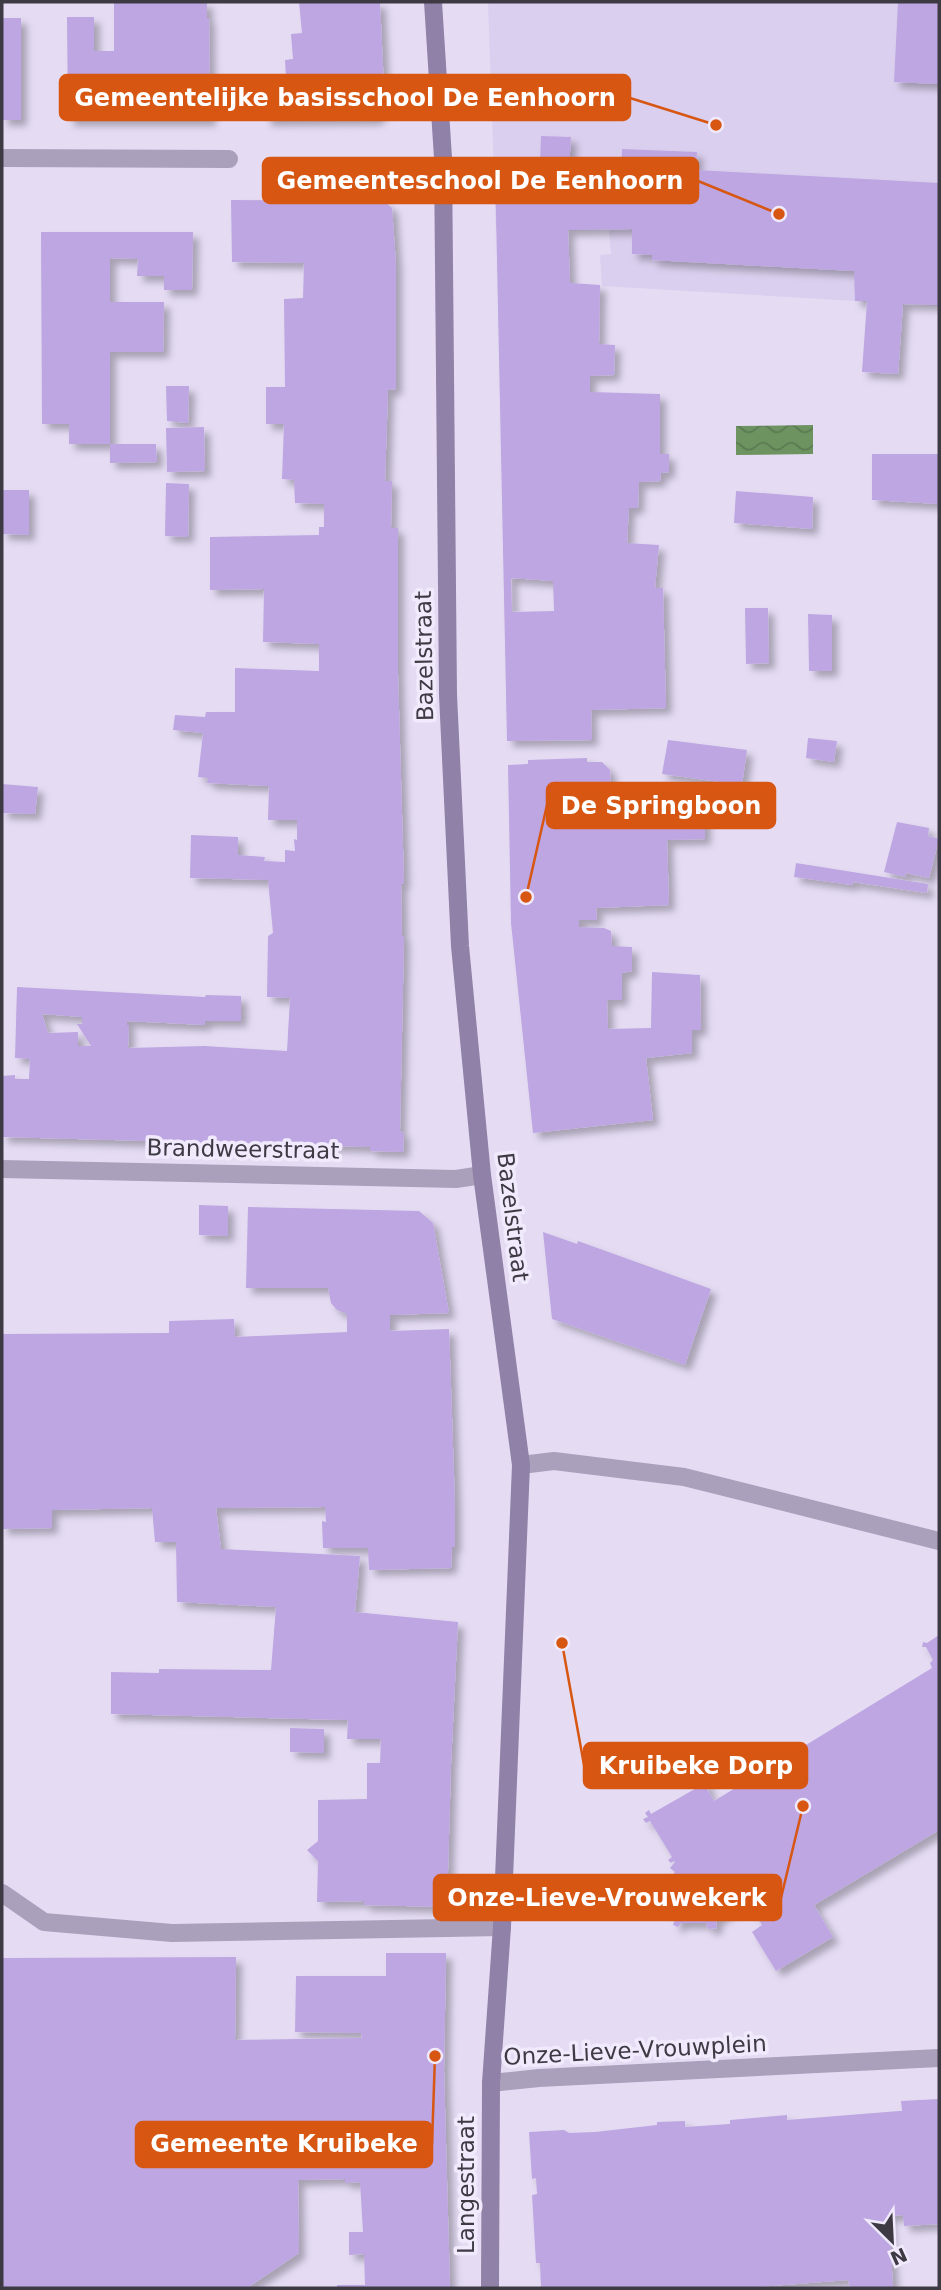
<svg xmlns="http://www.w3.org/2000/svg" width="941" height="2290" viewBox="0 0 941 2290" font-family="'DejaVu Sans',sans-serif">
<defs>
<pattern id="water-waves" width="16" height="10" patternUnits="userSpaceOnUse" patternTransform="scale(1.75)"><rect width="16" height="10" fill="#6d9460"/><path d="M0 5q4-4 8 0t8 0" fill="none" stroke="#5b7a51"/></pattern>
<filter id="shadow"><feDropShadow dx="6" dy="6" stdDeviation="3.5" flood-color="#0004"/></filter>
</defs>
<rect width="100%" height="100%" fill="#e5dcf4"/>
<path fill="#dacfee" d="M 488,2 L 939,2 L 939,306 L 602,286 L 600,255 L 611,254 L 609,230 L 496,231 Z"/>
<path fill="url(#water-waves)" d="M 813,425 L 813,454 L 736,455 L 736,426 Z"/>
<path fill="#bda6e1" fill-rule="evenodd" filter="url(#shadow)" d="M 114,2 L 207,2 L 207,18 L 209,18 L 210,120 L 68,120 L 67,17 L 94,17 L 94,51 L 114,51 Z
M 299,2 L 380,2 L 385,109 L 375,119 L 265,120 L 265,80 L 286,78 L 285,60 L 293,59 L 291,34 L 302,33 Z
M 898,2 L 939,2 L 939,84 L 894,82 Z
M 2,18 L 21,18 L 21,120 L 2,120 Z
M 541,136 L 571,137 L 569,168 L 614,172 L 612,198 L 620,198 L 622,149 L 697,152 L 696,170 L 939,183 L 939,305 L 903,304 L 898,374 L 862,372 L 867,301 L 855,301 L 854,271 L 652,260 L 652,255 L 632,254 L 632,229 L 568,230 L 570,283 L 600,285 L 599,344 L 615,345 L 614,375 L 590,376 L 590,392 L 660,394 L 660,454 L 669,454 L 669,472 L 661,473 L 660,481 L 639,482 L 638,508 L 629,508 L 627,543 L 659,545 L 655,588 L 663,588 L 666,708 L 591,710 L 592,740 L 507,741 L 495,166 L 540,165 ZM 511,578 L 553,581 L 554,611 L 512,612 Z
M 231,200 L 384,201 L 392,208 L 396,264 L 396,389 L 388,390 L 385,481 L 392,481 L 391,528 L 398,528 L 398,674 L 404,883 L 401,884 L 402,936 L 404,936 L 400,1131 L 404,1133 L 403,1152 L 370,1151 L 370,1147 L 2,1137 L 2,1076 L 15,1075 L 15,1079 L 29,1079 L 30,1059 L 15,1058 L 17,987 L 205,997 L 206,995 L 241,996 L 241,1021 L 205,1021 L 205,1025 L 127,1021 L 127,1025 L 129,1025 L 128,1048 L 204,1046 L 287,1051 L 290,998 L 267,997 L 268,936 L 273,933 L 268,880 L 190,878 L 191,835 L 238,837 L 238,855 L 265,857 L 264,861 L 285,862 L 285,850 L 295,851 L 294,839 L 297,840 L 297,820 L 268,820 L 269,786 L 207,783 L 208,778 L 198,777 L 203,733 L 173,730 L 175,715 L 205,717 L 206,712 L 235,712 L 235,668 L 319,671 L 319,644 L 263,642 L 264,589 L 210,590 L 210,537 L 319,535 L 319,527 L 324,527 L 324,504 L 295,503 L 294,480 L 282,479 L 284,424 L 266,424 L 266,387 L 285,387 L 284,299 L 303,298 L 304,263 L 232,262 ZM 42,1014 L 82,1017 L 82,1024 L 77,1024 L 91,1046 L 78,1046 L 78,1032 L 48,1033 Z
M 41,232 L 193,232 L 192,290 L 164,290 L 164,276 L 137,276 L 138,259 L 110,258 L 110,302 L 164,302 L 163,352 L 110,352 L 110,444 L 69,444 L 69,424 L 42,424 Z
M 166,386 L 189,386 L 188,423 L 167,421 Z
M 204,427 L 205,471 L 167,472 L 166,428 Z
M 110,444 L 156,444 L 157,462 L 110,463 Z
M 872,454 L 939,454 L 939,504 L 872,500 Z
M 166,483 L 189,484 L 188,537 L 165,536 Z
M 2,490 L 29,490 L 29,535 L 2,534 Z
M 736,491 L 813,497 L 812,529 L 734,523 Z
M 745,608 L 768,608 L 769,663 L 746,664 Z
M 808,614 L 832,615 L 832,671 L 809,671 Z
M 808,738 L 837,741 L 834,762 L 806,758 Z
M 668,740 L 747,750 L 742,785 L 662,774 Z
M 587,758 L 587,762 L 602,762 L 610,770 L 611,788 L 602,798 L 598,798 L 598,806 L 691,803 L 691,807 L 705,807 L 705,839 L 667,840 L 669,905 L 596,908 L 597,920 L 579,920 L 579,927 L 604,928 L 611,931 L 612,946 L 632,947 L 632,971 L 622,973 L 622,1000 L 607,1000 L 608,1029 L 651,1028 L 652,972 L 700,975 L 701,1030 L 692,1030 L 692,1053 L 646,1058 L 653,1120 L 533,1133 L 511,923 L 508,765 L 528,764 L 528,760 Z
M 2,784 L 38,787 L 35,814 L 2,813 Z
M 897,822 L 929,828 L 928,836 L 939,839 L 929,878 L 906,873 L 905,877 L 884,872 Z
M 796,863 L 928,884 L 927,893 L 853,882 L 852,885 L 794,877 Z
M 199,1205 L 228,1206 L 228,1236 L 199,1235 Z
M 248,1207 L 419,1211 L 433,1223 L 449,1313 L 390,1315 L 390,1331 L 449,1329 L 455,1505 L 455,1547 L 452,1547 L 451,1568 L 369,1570 L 368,1548 L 323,1548 L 322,1521 L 326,1522 L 325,1507 L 216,1508 L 221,1549 L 360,1556 L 355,1612 L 458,1622 L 451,1764 L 447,1907 L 364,1905 L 364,1901 L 317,1902 L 318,1861 L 307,1850 L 318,1841 L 318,1800 L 367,1799 L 367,1763 L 380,1763 L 381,1739 L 347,1739 L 348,1720 L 111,1714 L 111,1672 L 159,1673 L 159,1669 L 271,1670 L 276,1607 L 177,1602 L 176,1542 L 155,1542 L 152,1508 L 52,1510 L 52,1528 L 2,1529 L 2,1334 L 169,1333 L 169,1321 L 234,1319 L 235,1337 L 347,1332 L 347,1314 L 337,1310 L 331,1303 L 328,1288 L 246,1288 Z
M 543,1232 L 577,1244 L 578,1241 L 711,1289 L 685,1365 L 552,1319 Z
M 939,1635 L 939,1830 L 814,1905 L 833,1937 L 776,1971 L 752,1932 L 762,1925 L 747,1900 L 716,1920 L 717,1928 L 708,1929 L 706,1923 L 681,1923 L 678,1927 L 673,1925 L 675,1920 L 663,1899 L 657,1900 L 657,1893 L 662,1893 L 675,1872 L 670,1868 L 675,1862 L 674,1861 L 671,1863 L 668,1860 L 672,1857 L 650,1821 L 646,1823 L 643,1819 L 648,1817 L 645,1813 L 649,1810 L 651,1814 L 700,1786 L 698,1782 L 701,1780 L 704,1783 L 707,1781 L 710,1785 L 706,1787 L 714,1801 L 932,1668 L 930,1663 L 933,1660 L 926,1647 L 922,1647 L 923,1642 L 927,1643 Z
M 290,1728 L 324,1729 L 324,1753 L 290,1752 Z
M 386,1953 L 446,1953 L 444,2071 L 450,2288 L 337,2288 L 337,2285 L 365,2285 L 364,2254 L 349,2255 L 349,2232 L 363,2232 L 360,2182 L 345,2183 L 345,2179 L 298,2180 L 299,2253 L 247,2288 L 2,2288 L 2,1958 L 236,1957 L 235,2040 L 362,2038 L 361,2033 L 295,2032 L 296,1976 L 386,1976 Z
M 939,2099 L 939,2224 L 904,2226 L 903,2215 L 889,2216 L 893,2288 L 850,2288 L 848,2280 L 743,2288 L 541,2288 L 540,2263 L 536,2263 L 532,2195 L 537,2194 L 536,2178 L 532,2179 L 529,2132 L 564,2130 L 569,2133 L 595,2132 L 657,2125 L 657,2122 L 685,2121 L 685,2127 L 730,2124 L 730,2120 L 753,2118 L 787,2115 L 787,2120 L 899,2111 L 902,2111 L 901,2101 Z"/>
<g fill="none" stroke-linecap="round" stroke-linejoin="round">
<path stroke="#aaa0bb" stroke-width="18" d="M 2,1893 L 44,1922 L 172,1933 L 502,1927"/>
<path stroke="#aaa0bb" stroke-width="18" d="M 2,158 L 229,159
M 2,1169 L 456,1179 L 482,1175
M 491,2083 L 539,2078 L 939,2058"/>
<path stroke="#aaa0bb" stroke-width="18" d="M 521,1465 L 554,1461 L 684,1477 L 939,1541"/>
<path stroke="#8f81a7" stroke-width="18" d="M 433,2 L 443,158 L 448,695 L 460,946 L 482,1175 L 521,1465 L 502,1927 L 491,2083 L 490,2288"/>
</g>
<g text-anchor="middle" stroke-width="7" stroke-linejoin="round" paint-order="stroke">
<g font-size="23" fill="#3e3a44" stroke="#f1eafd">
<text transform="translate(424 656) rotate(-91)" y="8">Bazelstraat</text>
<text transform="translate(243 1149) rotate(1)" y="8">Brandweerstraat</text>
<text transform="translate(513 1217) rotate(83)" y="8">Bazelstraat</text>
<text transform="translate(635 2050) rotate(-3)" y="8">Onze-Lieve-Vrouwplein</text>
<text transform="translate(466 2185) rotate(-90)" y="8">Langestraat</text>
</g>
</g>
<path fill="none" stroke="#d75612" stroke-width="2.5" d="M716 125L630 98M779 214L698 181M526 897L547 805M562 1643L584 1765M803 1806L781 1898M435 2056L432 2144"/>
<g fill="#d75612" stroke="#f1eafd" stroke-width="2.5">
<circle cx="716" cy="125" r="7"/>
<circle cx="779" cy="214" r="7"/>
<circle cx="526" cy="897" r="7"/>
<circle cx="562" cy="1643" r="7"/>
<circle cx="803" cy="1806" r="7"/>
<circle cx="435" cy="2056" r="7"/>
</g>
<g fill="#d75612" stroke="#d75612" stroke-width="2.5">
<rect x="60" y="75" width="570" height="45" rx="7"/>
<rect x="263" y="158" width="435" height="45" rx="7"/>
<rect x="547" y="783" width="228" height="45" rx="7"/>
<rect x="584" y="1743" width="223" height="45" rx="7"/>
<rect x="434" y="1875" width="347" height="45" rx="7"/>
<rect x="136" y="2122" width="296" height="45" rx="7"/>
</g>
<g font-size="24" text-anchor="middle" font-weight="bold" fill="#fff">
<text x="345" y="106">Gemeentelijke basisschool De Eenhoorn</text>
<text x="480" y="189">Gemeenteschool De Eenhoorn</text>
<text x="661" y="814">De Springboon</text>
<text x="696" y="1774">Kruibeke Dorp</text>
<text x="607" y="1906">Onze-Lieve-Vrouwekerk</text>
<text x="284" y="2152">Gemeente Kruibeke</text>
</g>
<rect width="941" height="2290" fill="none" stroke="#3e3a44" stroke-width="7"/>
<g transform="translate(892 2241) rotate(156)" stroke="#f1eafd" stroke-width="5" paint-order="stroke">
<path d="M0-5L12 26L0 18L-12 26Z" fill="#3e3a44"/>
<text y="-10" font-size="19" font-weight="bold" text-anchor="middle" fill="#3e3a44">N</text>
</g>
</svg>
